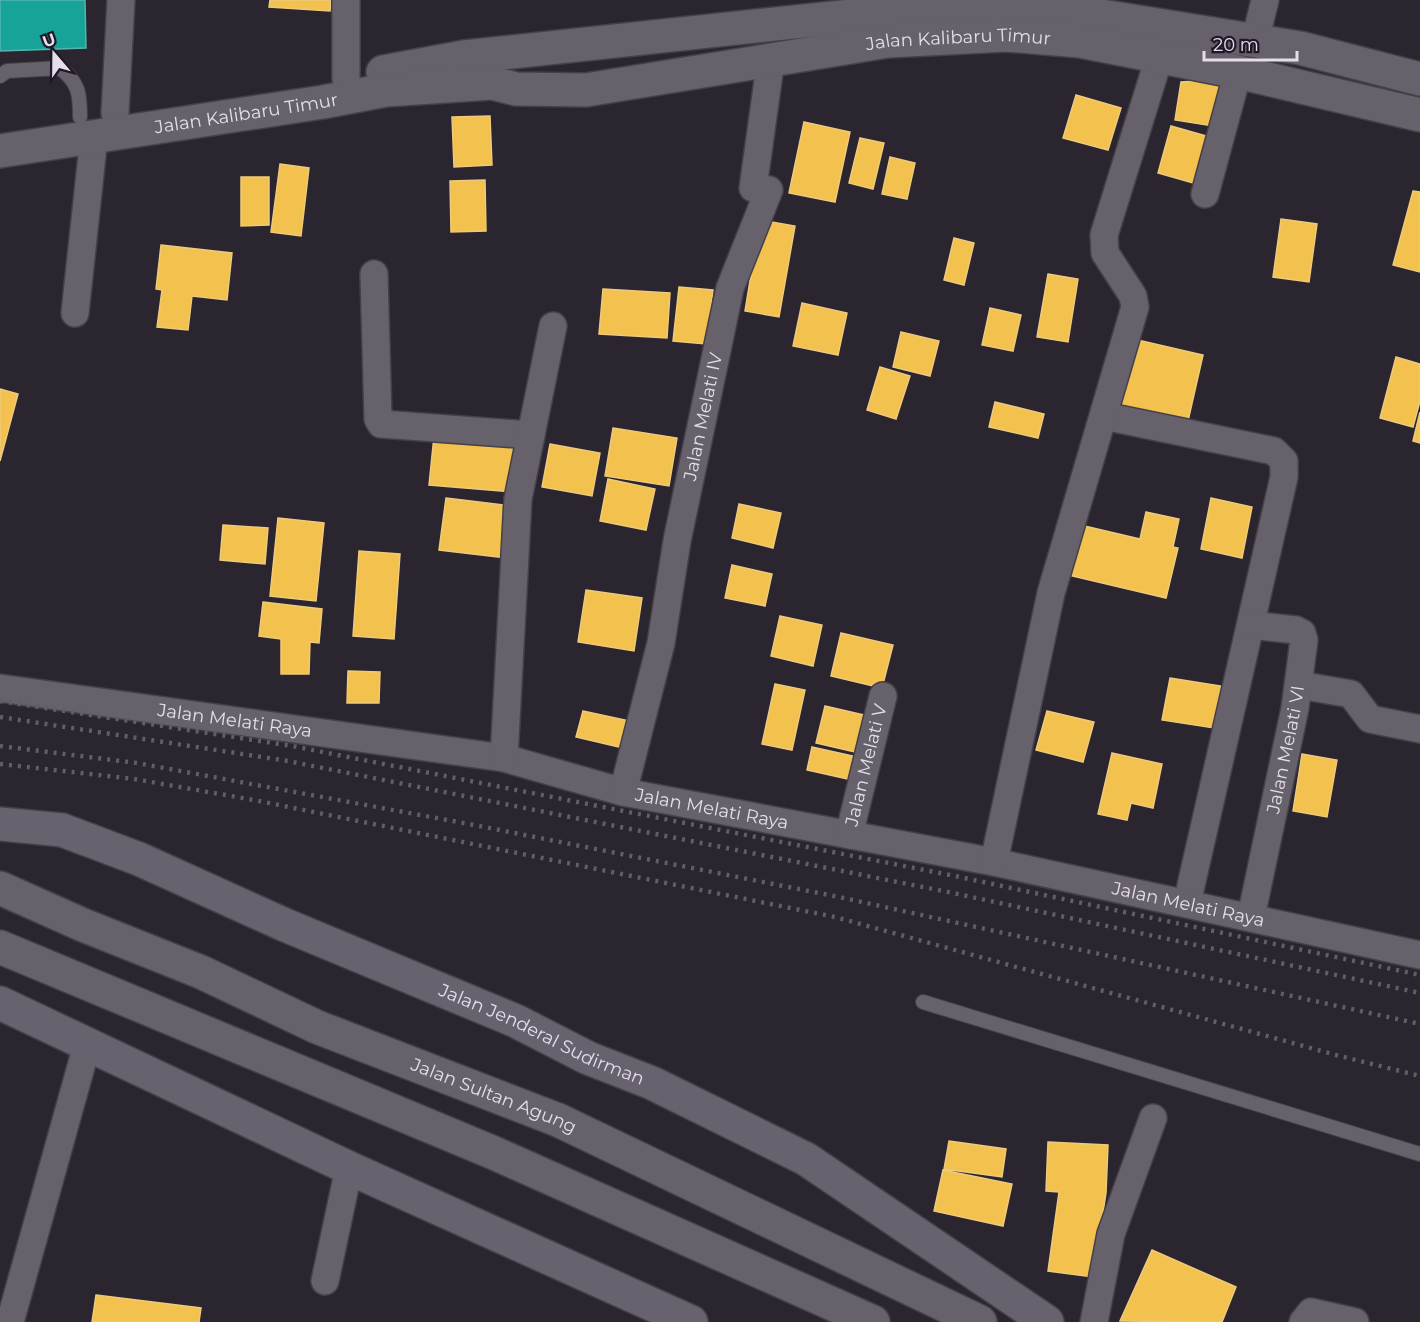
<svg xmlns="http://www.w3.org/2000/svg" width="1420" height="1322" viewBox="0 0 1420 1322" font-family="Montserrat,sans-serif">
<rect width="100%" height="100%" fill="#2a252e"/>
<path fill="#f2c14e" stroke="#eeca7d" stroke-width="1.5" d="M 270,0 L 331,0 L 330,11 L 269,7 Z
M 1226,79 L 1213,126 L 1175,120 L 1181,82 Z
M 1076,95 L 1121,108 L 1108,150 L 1063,138 Z
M 490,116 L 492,165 L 454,167 L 452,117 Z
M 804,122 L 850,132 L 835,202 L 789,193 Z
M 1171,126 L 1210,137 L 1197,184 L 1158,173 Z
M 860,138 L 884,143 L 873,189 L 849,183 Z
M 890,157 L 915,163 L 907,199 L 882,194 Z
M 280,164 L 309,168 L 301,236 L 271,232 Z
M 241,177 L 269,177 L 269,225 L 241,226 Z
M 485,180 L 486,231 L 451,232 L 450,181 Z
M 1413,191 L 1420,192 L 1420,272 L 1393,265 Z
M 1281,219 L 1317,224 L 1309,282 L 1273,277 Z
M 760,220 L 795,226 L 779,317 L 745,311 Z
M 954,238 L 974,243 L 964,285 L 944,280 Z
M 161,245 L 232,253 L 227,300 L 192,296 L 188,330 L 157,327 L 162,290 L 156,289 Z
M 1048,274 L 1078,279 L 1068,342 L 1037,337 Z
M 679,287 L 713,290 L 706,344 L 673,341 Z
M 603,289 L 670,293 L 667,338 L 599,334 Z
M 802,303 L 847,313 L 838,355 L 793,346 Z
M 990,308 L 1021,315 L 1013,351 L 982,345 Z
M 901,332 L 939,341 L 930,376 L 893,367 Z
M 1129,338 L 1203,355 L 1188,421 L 1113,403 Z
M 1396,357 L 1420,364 L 1420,401 L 1413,427 L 1380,418 Z
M 880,367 L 910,376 L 896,419 L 867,410 Z
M 0,389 L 18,394 L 0,461 Z
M 995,402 L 1044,414 L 1038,438 L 989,427 Z
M 1420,412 L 1420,443 L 1413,441 Z
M 613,428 L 677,438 L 669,486 L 605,476 Z
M 434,436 L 516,444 L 512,492 L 429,485 Z
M 550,444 L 600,453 L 592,496 L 542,487 Z
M 608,479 L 655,489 L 646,530 L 600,521 Z
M 446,498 L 513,506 L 506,558 L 439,550 Z
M 1211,498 L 1252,507 L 1242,558 L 1201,549 Z
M 739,504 L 781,513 L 773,548 L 732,538 Z
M 1146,512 L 1179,519 L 1173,547 L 1178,548 L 1166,598 L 1068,575 L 1080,525 L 1140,539 Z
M 278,518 L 324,523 L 316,601 L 270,596 Z
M 223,525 L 268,528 L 265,564 L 220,560 Z
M 359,551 L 400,554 L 394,639 L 353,636 Z
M 732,565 L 772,574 L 765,606 L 725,598 Z
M 586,590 L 642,598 L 634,651 L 578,642 Z
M 263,602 L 322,609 L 319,643 L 310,642 L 309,674 L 281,674 L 281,639 L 259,636 Z
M 780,616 L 822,625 L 813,666 L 771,656 Z
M 841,633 L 893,645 L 882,688 L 831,676 Z
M 348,671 L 380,672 L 379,703 L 347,703 Z
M 1170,678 L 1221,686 L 1214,728 L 1162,720 Z
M 775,684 L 805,690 L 792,750 L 762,744 Z
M 825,706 L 873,717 L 864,754 L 816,743 Z
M 583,711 L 639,723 L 632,750 L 576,737 Z
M 1047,711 L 1094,722 L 1083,762 L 1036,750 Z
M 812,747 L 853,756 L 848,779 L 807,770 Z
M 1112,753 L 1162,764 L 1153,808 L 1131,803 L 1127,820 L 1098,814 Z
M 1302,754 L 1337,760 L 1327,817 L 1293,811 Z
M 949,1141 L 1006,1149 L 1002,1177 L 944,1169 Z
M 1048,1142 L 1108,1145 L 1106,1193 L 1093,1277 L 1048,1271 L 1059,1192 L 1046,1191 Z
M 943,1170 L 1012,1184 L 1003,1226 L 934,1211 Z
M 1152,1250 L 1236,1287 L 1222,1322 L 1120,1321 Z
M 96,1295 L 201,1308 L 199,1322 L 92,1322 Z"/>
<path fill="#17a398" stroke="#54b5b1" stroke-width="1.5" d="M 0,0 L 85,0 L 86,48 L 0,51 Z"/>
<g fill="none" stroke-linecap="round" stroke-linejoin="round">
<g stroke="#454048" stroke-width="16">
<path id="service" d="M 0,76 L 7,71 L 60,68 C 79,83 80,94 80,117
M 923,1002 L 1420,1154"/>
</g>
<g stroke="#454048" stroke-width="30">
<g id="minor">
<path d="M 1255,41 L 1265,0"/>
<path d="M 346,78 L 346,0"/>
<path d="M 115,113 L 121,0"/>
<path d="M 1205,194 L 1238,72"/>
<path d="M 374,274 L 378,419 L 381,424 L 531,435"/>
<path d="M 75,313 L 94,137"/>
<path d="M 1104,416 L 1274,451 L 1284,461 L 1284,477 L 1187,903"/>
<path d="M 1299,685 L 1351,694 L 1370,719 L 1420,729"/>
<path id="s1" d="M 0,688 L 504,758 L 623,792 L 994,862 L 1420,955"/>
<path d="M 504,758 L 518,499 L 553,326"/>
<path id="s2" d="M 623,792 L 661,643 L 677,541 L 730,288 L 769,190 L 753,188 L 771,59"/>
<path id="s3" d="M 849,835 L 883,696"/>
<path d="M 994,862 L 1051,593 L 1135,307 L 1133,296 L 1105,253 L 1104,235 L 1159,58"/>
<path id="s4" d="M 1251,917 L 1295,708 L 1304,640 L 1302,633 L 1296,630 L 1251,625"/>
<path d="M 325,1281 L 349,1168"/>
<path d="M 10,1322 L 87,1045"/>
<path d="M 1094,1322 L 1111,1234 L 1153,1118"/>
<path d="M 1303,1322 L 1311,1312 L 1355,1322"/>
</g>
</g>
<g stroke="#454048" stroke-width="36">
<g id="tertiary">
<path d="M 383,72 L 464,57 L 898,11 L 985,5 L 1064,10 L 1300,48 L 1420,79"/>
<path id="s5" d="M 0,151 L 323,102 L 386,90 L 492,83 L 516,89 L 586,90 L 888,41 L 1006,35 L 1080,41 L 1238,72 L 1420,115"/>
</g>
</g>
<g stroke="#454048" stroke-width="36">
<g id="primary">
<path id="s6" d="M 0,824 L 62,830 L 139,859 L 285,925 L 516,1021 L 588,1058 L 652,1083 L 806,1159 L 1047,1322"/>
<path d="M 0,1003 L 349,1168 L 691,1322"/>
</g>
</g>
<g stroke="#454048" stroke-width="36">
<g id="trunk">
<path id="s7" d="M 0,888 L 83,925 L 201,972 L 317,1027 L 558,1120 L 980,1322"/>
<path d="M 0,947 L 494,1153 L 873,1322"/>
</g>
</g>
<use href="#service" stroke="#66616a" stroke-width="14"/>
<use href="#minor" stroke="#66616a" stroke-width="27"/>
<use href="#tertiary" stroke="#66616a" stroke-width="33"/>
<use href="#primary" stroke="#68626e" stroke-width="33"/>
<use href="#trunk" stroke="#67616c" stroke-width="33"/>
<path stroke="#615e65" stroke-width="4.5" stroke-dasharray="3 6" stroke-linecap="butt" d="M 0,701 L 292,746 L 955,876 L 1420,975
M 0,717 L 288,761 L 953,893 L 1420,993
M 0,746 L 137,763 L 469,824 L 839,897 L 1420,1024
M 0,764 L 134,779 L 254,800 L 835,917 L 1336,1055 L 1420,1076"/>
</g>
<g text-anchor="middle" stroke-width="6" stroke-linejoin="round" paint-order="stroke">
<g font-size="18" fill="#e4deea" stroke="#201828">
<text dy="6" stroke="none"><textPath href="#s5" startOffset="968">Jalan Kalibaru Timur</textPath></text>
<text dy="6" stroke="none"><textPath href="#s5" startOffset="249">Jalan Kalibaru Timur</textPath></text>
<text dy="6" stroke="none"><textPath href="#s2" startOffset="384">Jalan Melati IV</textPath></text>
<text dy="6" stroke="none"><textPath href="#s1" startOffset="237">Jalan Melati Raya</textPath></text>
<text dy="6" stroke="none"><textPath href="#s4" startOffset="171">Jalan Melati VI</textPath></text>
<text dy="6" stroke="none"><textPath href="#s3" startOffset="72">Jalan Melati V</textPath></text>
<text dy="6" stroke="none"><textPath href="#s1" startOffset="723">Jalan Melati Raya</textPath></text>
<text dy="6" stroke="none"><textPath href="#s1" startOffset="1209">Jalan Melati Raya</textPath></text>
<text dy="6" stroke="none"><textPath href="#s6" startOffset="584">Jalan Jenderal Sudirman</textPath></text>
<text dy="6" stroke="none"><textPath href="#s7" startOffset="536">Jalan Sultan Agung</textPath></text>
</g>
</g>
<g transform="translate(54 54) rotate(340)" stroke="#201828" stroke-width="4.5" paint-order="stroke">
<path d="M0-4.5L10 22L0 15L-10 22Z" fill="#e4deea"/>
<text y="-9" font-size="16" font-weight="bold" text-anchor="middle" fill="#e4deea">U</text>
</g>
<path d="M1204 51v9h93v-9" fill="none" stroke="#e4deea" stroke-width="3"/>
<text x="1213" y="51" font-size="18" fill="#e4deea" stroke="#201828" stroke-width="4.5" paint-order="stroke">20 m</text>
</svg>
